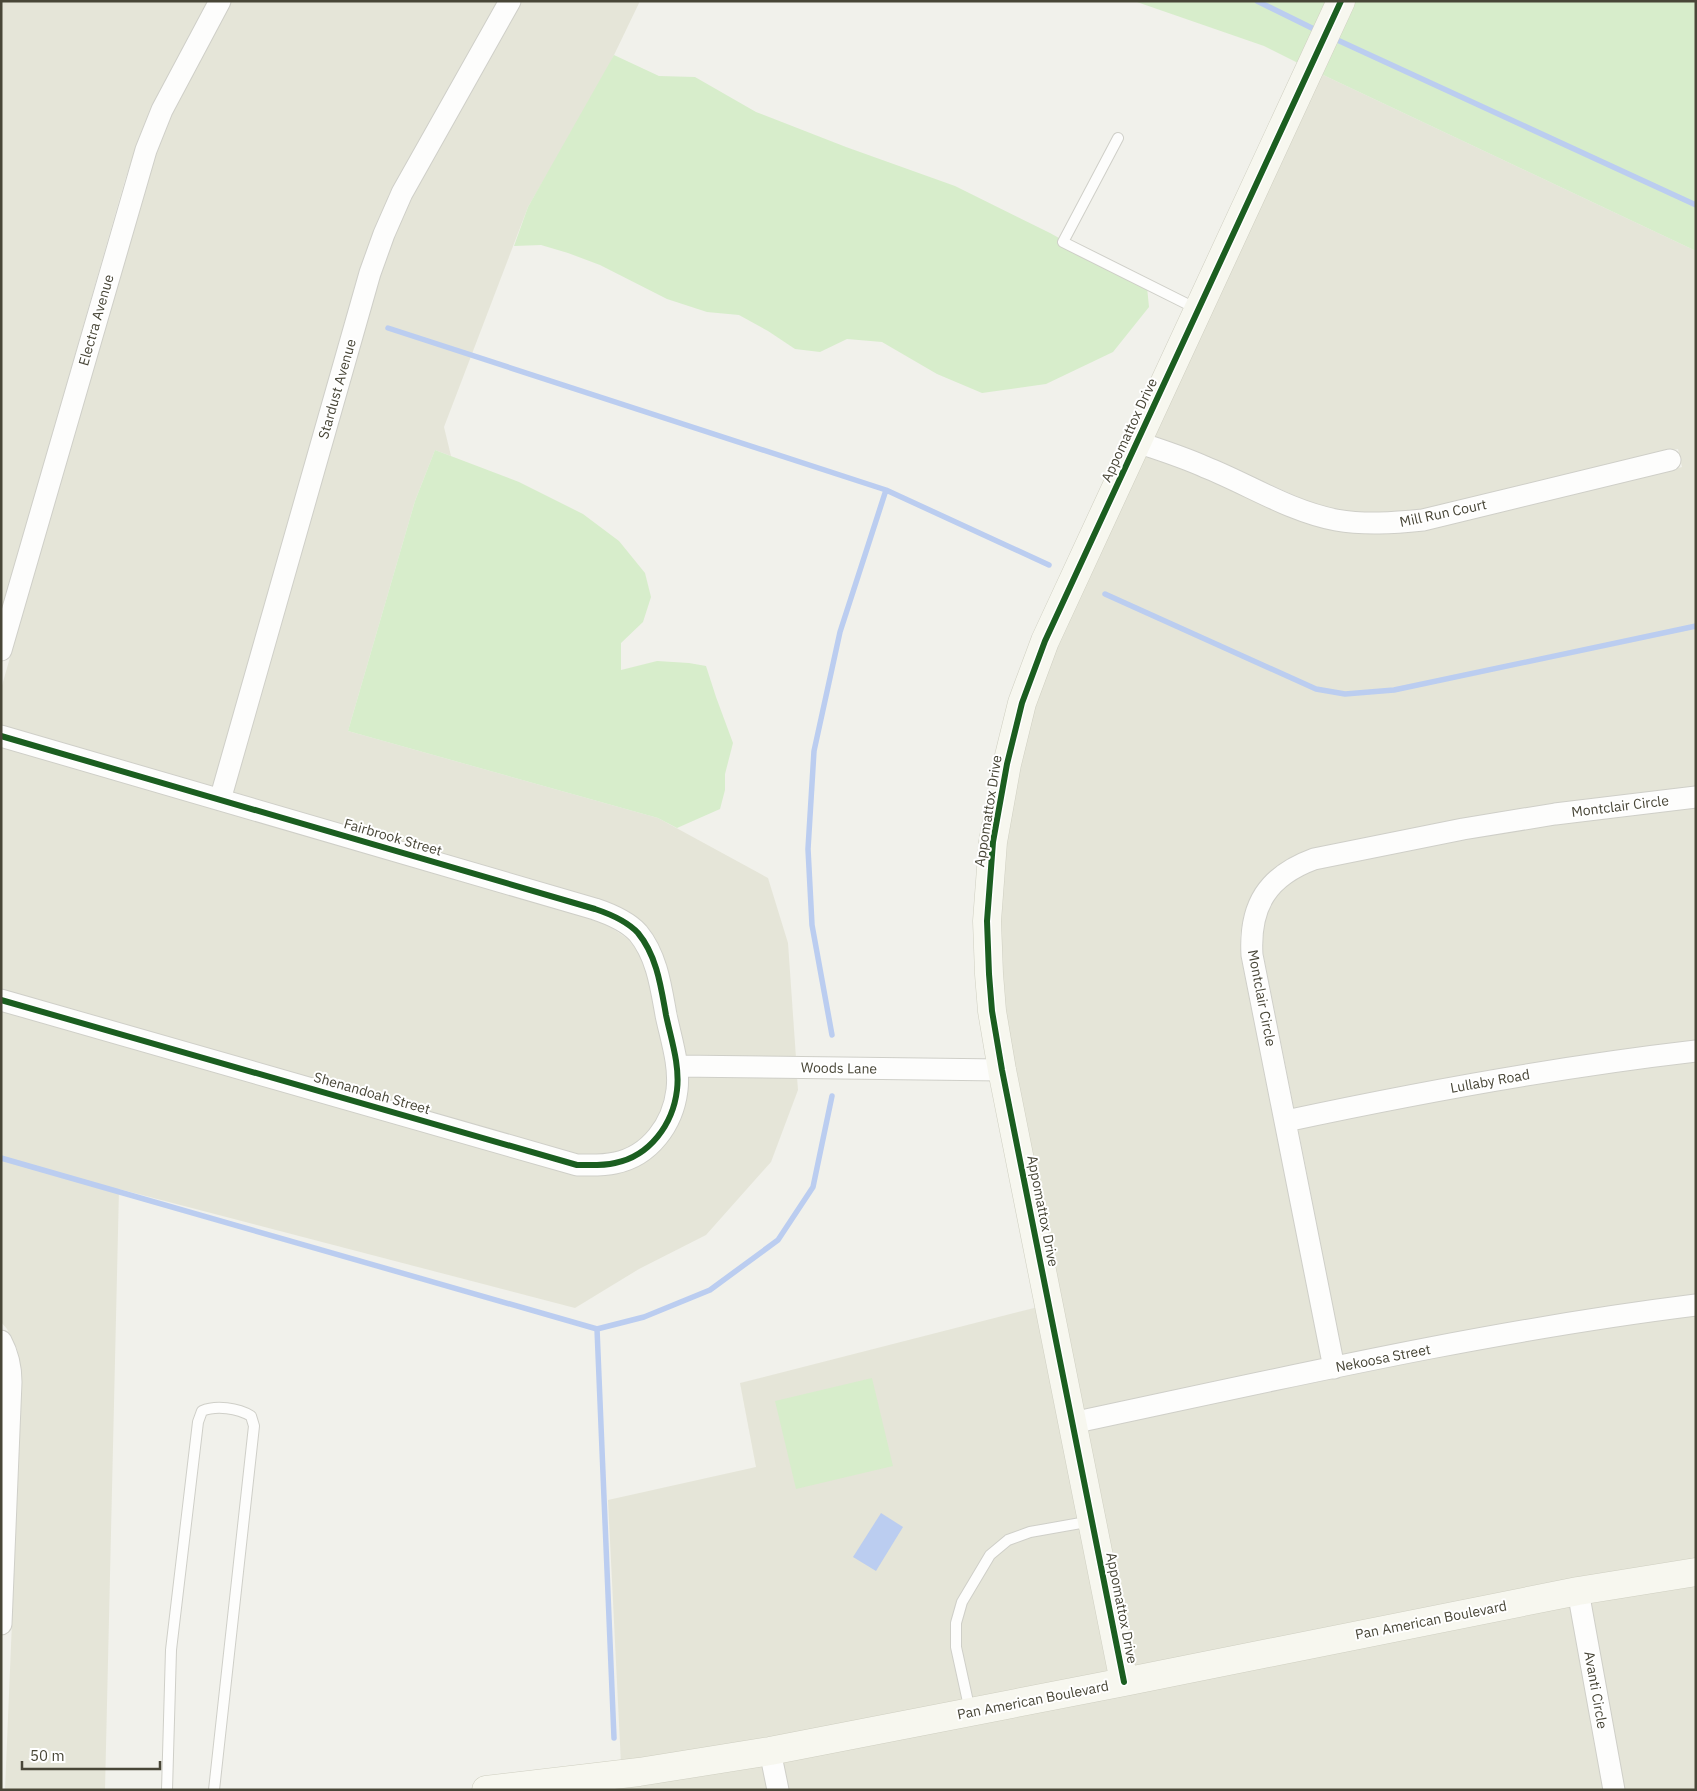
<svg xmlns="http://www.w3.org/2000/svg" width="1697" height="1791" viewBox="0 0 1697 1791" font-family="'IBM Plex Sans',sans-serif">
<rect width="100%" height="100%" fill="#f1f1eb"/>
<path fill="#e5e5d8" d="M 1,1 L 208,1 L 152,106 L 136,147 L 125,180 L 1,613 Z
M 231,1 L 498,1 L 392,189 L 374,231 L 359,271 L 213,788 L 1,726 L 1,689 L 145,184 L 156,152 L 172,113 Z
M 522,1 L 640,1 L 602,80 L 528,207 L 444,427 L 451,456 L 435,450 L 415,501 L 348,731 L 658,818 L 768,878 L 788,943 L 796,1058 L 686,1056 L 669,973 L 662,953 L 656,940 L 646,926 L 233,794 L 380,275 L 393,237 L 412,196 Z
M 1319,73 L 1696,251 L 1696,787 L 1313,849 L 1293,856 L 1275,868 L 1266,877 L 1254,891 L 1244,914 L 1240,936 L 1241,957 L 1322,1360 L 1081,1411 L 1003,1010 L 998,920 L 1003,842 L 1033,705 L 1055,644 L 1142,454 L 1200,475 L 1281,512 L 1425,529 L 1682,467 L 1678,449 L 1421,510 L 1371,514 L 1337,510 L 1314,504 L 1210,458 L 1151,437 Z
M 1,747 L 591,918 L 606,924 L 628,939 L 636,949 L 643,961 L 648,978 L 666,1067 L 666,1089 L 662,1108 L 652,1128 L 643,1138 L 632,1146 L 615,1154 L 579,1155 L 1,989 Z
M 1696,807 L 1696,1042 L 1294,1109 L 1263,953 L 1261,937 L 1265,917 L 1273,899 L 1288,882 L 1317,868 L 1464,839 L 1556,824 Z
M 1,1010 L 573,1174 L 657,1153 L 671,1136 L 682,1114 L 687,1091 L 687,1076 L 797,1077 L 798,1090 L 771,1162 L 706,1235 L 639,1269 L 575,1308 L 119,1189 L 105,1790 L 5,1790 L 22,1382 L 21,1370 L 17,1349 L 7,1329 L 1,1322 Z
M 1696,1061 L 1696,1296 L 1342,1356 L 1298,1128 L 1529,1084 Z
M 1038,1307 L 1111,1675 L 621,1764 L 608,1500 L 756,1467 L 740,1383 Z
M 1696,1315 L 1696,1563 L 1132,1671 L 1085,1430 L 1507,1343 L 1635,1322 Z
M 1696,1582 L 1696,1790 L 1625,1790 L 1590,1599 Z
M 1569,1602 L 1603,1790 L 789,1790 L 782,1758 Z
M 761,1762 L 767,1790 L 574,1790 Z"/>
<path fill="#d7edcb" d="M 1134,1 L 1330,1 L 1300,64 L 1264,46 Z
M 1353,1 L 1696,1 L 1696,251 L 1319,73 Z
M 614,55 L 659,76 L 695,77 L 756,112 L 846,147 L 955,186 L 1050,233 L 1147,287 L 1149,307 L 1113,352 L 1046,384 L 982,393 L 937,374 L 882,342 L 847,339 L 820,352 L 795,349 L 768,331 L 739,315 L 707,312 L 667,299 L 600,265 L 568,253 L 541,245 L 514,246 L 528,207 Z
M 435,450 L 519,482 L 583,514 L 619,541 L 645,573 L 651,597 L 643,622 L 621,643 L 621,670 L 657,661 L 689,663 L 706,666 L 716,697 L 733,743 L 725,774 L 725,790 L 720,809 L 677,828 L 658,818 L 348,731 L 415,501 Z
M 872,1378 L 893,1466 L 796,1489 L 775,1401 Z"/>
<path fill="#bbcdf0" d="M 881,1513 L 903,1527 L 876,1571 L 853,1557 Z"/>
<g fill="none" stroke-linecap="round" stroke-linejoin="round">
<path stroke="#bbcdf0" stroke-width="5.5" d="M 1257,1 L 1320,32
M 1333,38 L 1696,205
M 388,328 L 886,490 L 1049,565
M 1105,594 L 1316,689 L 1345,694 L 1394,690 L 1696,626
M 832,1035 L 812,925 L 808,849 L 814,751 L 840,632 L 886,490
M 1,1158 L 597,1329 L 644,1317 L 710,1290 L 778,1240 L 813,1187 L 832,1096
M 597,1329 L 614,1738"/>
<g stroke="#cfcfc8" stroke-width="12">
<path id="lane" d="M 1118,138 L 1063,242 L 1197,309
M 970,1711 L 956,1647 L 956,1623 L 962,1602 L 990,1555 L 1008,1540 L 1030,1532 L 1092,1521
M 167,1790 L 171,1650 L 198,1422 L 202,1411 C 216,1405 238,1408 251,1416 L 254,1426 L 214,1790"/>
</g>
<g stroke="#cfcfc8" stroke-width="23">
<path id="street" d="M 1137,442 C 1160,450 1183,457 1205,467 C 1248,484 1289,511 1336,520 C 1365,525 1393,523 1423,520 L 1670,460
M 1,650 L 146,150 L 162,110 L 220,1
M 1,736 L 595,909 C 610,914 627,921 638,933 C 657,956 661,987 666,1015 C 671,1039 680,1065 677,1090 C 673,1124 650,1156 615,1163 C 602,1166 590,1165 577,1165 L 1,1000
M 220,800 L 370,273 L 384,234 L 402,193 L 510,1
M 677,1066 L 1002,1070
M 1286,1121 C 1421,1092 1558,1067 1696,1051
M 1,1341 C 8,1354 11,1368 11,1382 L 1,1624
M 1334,1368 L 1252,955 C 1249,905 1268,876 1314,859 L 1463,829 L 1555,814 L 1696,797
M 1072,1423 C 1279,1379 1486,1331 1696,1305
M 1578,1591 L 1614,1790
M 770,1751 L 778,1790"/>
</g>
<g stroke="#cfcfc1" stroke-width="29">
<path id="secondary" d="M 1124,1682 L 1002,1070 L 992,1011 L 989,974 L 987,921 L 993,842 L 1007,764 L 1022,703 L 1045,641 L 1341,1
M 486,1790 L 639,1772 L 770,1751 L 1124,1682 L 1578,1591 L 1696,1572"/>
</g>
<use href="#lane" stroke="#fdfdfc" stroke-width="10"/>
<use href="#street" stroke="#fdfdfc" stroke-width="21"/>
<use href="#secondary" stroke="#f7f7ef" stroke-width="28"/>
<g stroke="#fff" stroke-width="9">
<path id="cycleway" d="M 1,736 L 595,909 C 610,914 627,921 638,933 C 657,956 661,987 666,1015 C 671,1039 680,1065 677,1090 C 673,1124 650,1156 615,1163 C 602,1166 590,1165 577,1165 L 1,1000
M 1124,1682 L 1002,1070 L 992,1011 L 989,974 L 987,921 L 993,842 L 1007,764 L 1022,703 L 1045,641 L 1341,1"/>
</g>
<use href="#cycleway" stroke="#1b5e20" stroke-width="6"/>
</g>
<g text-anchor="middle" stroke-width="4" stroke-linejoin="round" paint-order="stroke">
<g font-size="14" fill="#484637" stroke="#fff">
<text transform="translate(96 320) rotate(-74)" y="5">Electra Avenue</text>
<text transform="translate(337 389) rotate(-74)" y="5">Stardust Avenue</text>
<text transform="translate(1129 430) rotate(-65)" y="5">Appomattox Drive</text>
<text transform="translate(1443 513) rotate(-12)" y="5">Mill Run Court</text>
<text transform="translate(1620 806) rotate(-7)" y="5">Montclair Circle</text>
<text transform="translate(988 811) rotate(-81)" y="5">Appomattox Drive</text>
<text transform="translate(393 837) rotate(16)" y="5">Fairbrook Street</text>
<text transform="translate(1262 998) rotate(79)" y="5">Montclair Circle</text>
<text transform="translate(839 1068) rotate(1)" y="5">Woods Lane</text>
<text transform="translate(1490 1081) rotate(-10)" y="5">Lullaby Road</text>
<text transform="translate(372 1093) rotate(16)" y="5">Shenandoah Street</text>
<text transform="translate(1043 1211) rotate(79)" y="5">Appomattox Drive</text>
<text transform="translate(1383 1358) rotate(-11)" y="5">Nekoosa Street</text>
<text transform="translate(1122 1608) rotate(79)" y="5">Appomattox Drive</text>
<text transform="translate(1431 1620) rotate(-11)" y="5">Pan American Boulevard</text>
<text transform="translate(1596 1690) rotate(80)" y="5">Avanti Circle</text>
<text transform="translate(1033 1700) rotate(-11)" y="5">Pan American Boulevard</text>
</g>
</g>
<rect width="1697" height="1791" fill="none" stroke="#484637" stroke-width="5"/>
<path d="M22 1761v8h138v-8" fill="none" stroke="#484637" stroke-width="2.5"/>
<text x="30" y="1761" font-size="15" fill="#484637" stroke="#ffffff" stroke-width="4" paint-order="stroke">50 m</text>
</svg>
